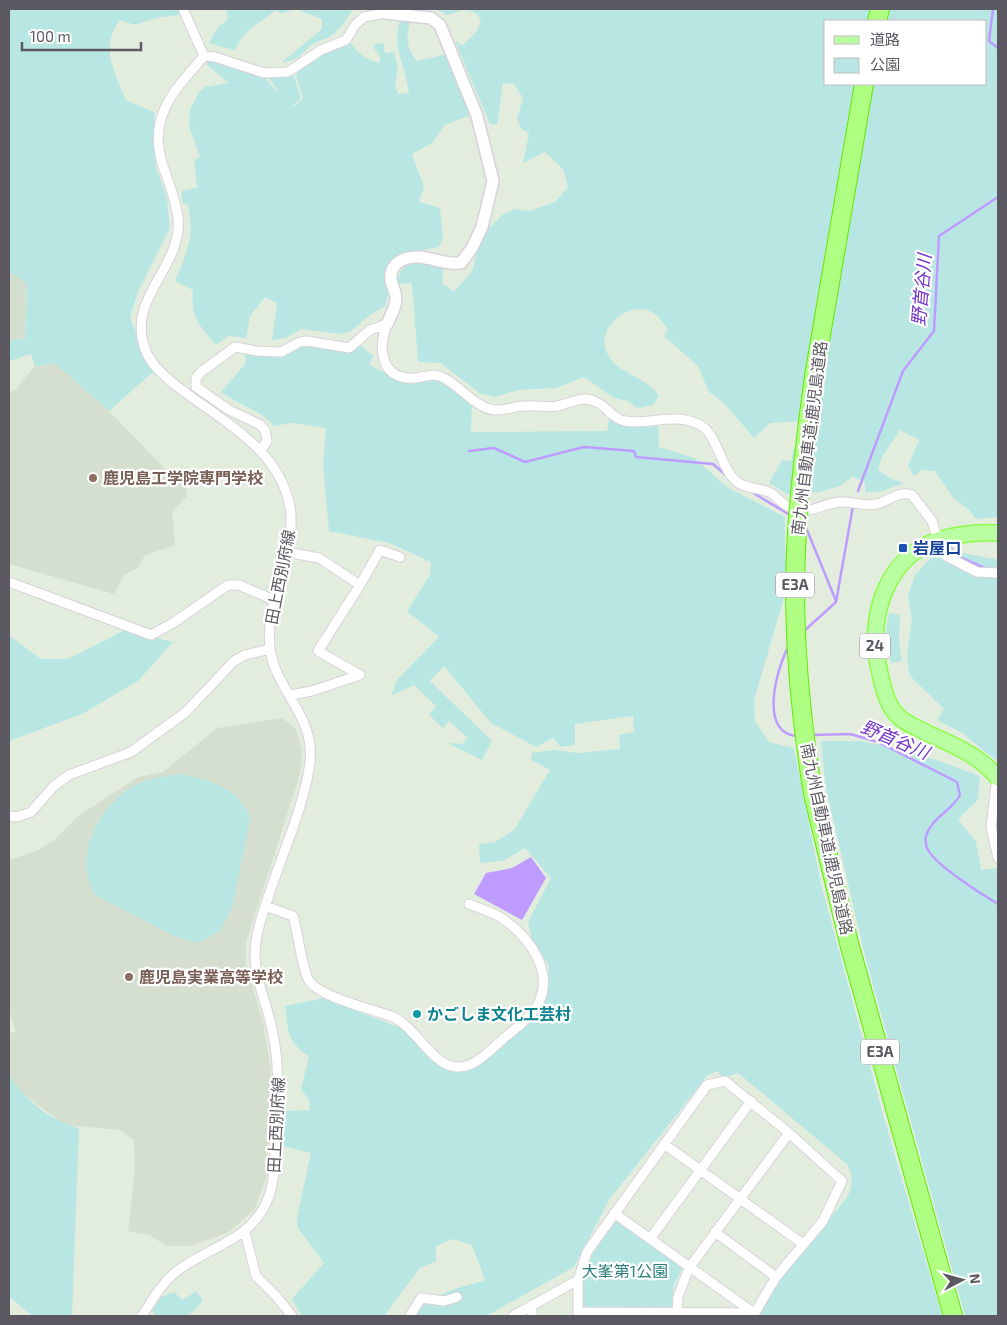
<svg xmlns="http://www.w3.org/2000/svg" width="1007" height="1325" viewBox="0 0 1007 1325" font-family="'Exo 2','Noto Sans JP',sans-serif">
<rect width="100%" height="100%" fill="#e3edde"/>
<path fill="#d4dfcf" d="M 11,271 L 27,284 L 25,339 L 9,340 L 9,274 Z
M 55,363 L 109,411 L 170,474 L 186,482 L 187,496 L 172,512 L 175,545 L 145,555 L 138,568 L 125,574 L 114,594 L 9,564 L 9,392 L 14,391 L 35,366 Z
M 282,718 L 296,729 L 302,752 L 300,774 L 246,943 L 246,964 L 263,1023 L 270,1063 L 271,1085 L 266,1178 L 254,1210 L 229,1232 L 192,1246 L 166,1246 L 150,1235 L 128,1231 L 135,1170 L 134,1140 L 120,1130 L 66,1125 L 19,1091 L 9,1075 L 9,1033 L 15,1032 L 9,1007 L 9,860 L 37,851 L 54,840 L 78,816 L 138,777 L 163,772 L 217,728 Z"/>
<path fill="#b8e7e3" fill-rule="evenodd" d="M 9,9 L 178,9 L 180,15 L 156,18 L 135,25 L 120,20 C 99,48 115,72 126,100 L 154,112 L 156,168 L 167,198 L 170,228 L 138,292 L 130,318 L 153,372 L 109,411 L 55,363 L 35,366 L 31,354 L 9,361 L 9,340 L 25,339 L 27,284 L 11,272 L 9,274 Z
M 226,9 L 294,9 L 282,14 L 275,10 C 258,27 244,27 235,51 L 209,43 L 218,27 L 228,19 Z
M 296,9 L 353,9 C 347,18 341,29 331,36 C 325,39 319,40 313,44 C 298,55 303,58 281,63 L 322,29 L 322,19 Z
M 436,9 L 998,9 L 998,517 L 976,519 L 968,509 L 954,499 L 935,471 L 922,470 L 914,476 L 908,466 L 919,440 L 900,430 L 882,457 L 878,470 L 892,479 L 904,483 L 883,491 L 866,493 L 864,481 L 852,477 L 840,486 L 820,492 L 787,494 L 769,483 L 782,460 L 791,461 L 802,421 L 770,423 L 754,438 L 724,403 L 708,391 L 699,367 L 664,336 L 668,329 C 664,325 660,318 655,314 C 632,298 595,326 607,353 C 616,374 647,376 659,396 L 653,405 L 637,408 L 628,401 L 614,398 L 584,377 L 556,388 L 519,390 L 494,397 L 479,393 L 441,363 L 418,362 L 412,283 L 397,284 C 400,257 423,261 444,262 L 442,283 L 454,292 L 472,271 L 485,223 L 490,227 L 502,215 L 515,209 L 530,211 L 555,202 L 568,187 L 563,169 L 545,152 L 523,163 L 529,133 L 522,130 L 517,119 L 523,98 L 514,84 L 503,83 L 497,125 L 490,124 L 455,41 L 463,45 L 477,31 L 481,21 L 477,14 L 466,9 L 447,15 ZM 826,21 L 986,21 L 986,84 L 826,84 Z
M 411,16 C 407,34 404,46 417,61 L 447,54 L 471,115 L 445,125 L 432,143 L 412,154 L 424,187 L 419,202 L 440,208 L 443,238 L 439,247 L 407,253 L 386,281 L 388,295 L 385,306 L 371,314 L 350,332 L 341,334 L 301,329 L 286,338 L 272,340 L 277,303 L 265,297 L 250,316 L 246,338 L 229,336 L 216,345 C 199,325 190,318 193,290 L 175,281 C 187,253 195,236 188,206 L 182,202 L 182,191 L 197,188 L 194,160 L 200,157 L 189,126 L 190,110 L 199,92 L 205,87 L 229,83 L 206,64 L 212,57 L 257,70 L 281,95 L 268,77 L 293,74 L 301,99 L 292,106 L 293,107 L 303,99 L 296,76 L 301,64 L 346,37 C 354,49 365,61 380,63 L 380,56 L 373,47 L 377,43 L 384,44 L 385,53 L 394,52 L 398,69 L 395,86 L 398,94 L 409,93 C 406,67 390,44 401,18 Z
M 309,341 L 343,348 L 355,341 L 373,356 L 369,365 L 399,380 L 435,379 L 472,403 L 471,432 L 607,431 L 610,418 L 658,422 L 659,447 L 694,458 L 727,487 L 785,517 L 786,591 L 754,700 L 755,721 L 769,742 L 794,748 L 821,884 L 884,1118 L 942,1316 L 757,1316 L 784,1274 L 848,1196 C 853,1184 853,1177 848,1165 L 738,1073 L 724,1078 L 717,1071 L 708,1075 L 609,1200 L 574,1267 L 486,1316 L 413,1316 C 429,1294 459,1288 485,1280 L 472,1245 L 453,1239 L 436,1246 L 436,1261 L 420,1268 L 384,1316 L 302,1316 L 292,1299 L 324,1263 L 298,1228 L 297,1217 L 311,1153 L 278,1145 L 283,1111 L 310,1110 L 309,1100 L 301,1089 L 309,1057 C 286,1040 289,1033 285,1006 L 324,998 L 403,1029 L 437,1064 L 458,1070 L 483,1061 L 511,1039 L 520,1023 L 533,1016 L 548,992 L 549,965 L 532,940 L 528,922 L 551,878 L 525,848 L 503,861 L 480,863 L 479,844 L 495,842 L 514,830 L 550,770 L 531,760 L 532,753 L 554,750 L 577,753 L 620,749 L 619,735 L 634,732 L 633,716 L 575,724 L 575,745 L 561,747 L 553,738 L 536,747 L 491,723 L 444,666 L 430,681 L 492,741 L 482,760 L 447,743 L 462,744 L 468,738 L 449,721 L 443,728 L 429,715 L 436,706 L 414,685 L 391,696 L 397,680 L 439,637 L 407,611 L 430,575 L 431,562 L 389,543 L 329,531 L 323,465 L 326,428 L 293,423 L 274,426 C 260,410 239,405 221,392 L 246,363 L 244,348 L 283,351 Z
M 940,548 L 998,560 L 998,762 L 962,733 L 937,720 L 944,709 L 910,676 L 907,656 L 912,619 L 908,595 L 915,575 Z
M 889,613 L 900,615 L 899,639 L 902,661 L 891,663 L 886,629 Z
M 125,630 L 173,642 L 138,681 L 82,714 L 9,741 L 9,635 L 41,659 L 68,659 Z
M 821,741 L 860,741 L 911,751 L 980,776 L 978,800 L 958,819 L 976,842 L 981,870 L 998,868 L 998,1316 L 965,1316 L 865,956 L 826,789 Z
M 181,774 C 209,780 239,788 250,817 L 233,905 L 220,931 L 198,943 L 176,937 L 95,895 C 74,859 95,814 126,791 C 141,780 163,776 181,774 Z
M 9,1075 C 23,1098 52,1122 79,1128 L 72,1316 L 32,1316 L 9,1296 Z
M 618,1219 L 683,1267 L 674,1285 L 671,1308 L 585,1308 L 581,1306 C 582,1265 591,1253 614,1220 Z
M 196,1291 L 203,1300 C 188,1322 181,1316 157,1316 L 152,1311 L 161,1297 L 174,1292 L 183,1300 Z"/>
<path fill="#be9cff" d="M 531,857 L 546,878 L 522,920 L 474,894 L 486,873 L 512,868 Z"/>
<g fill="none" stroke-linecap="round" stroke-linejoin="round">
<path stroke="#be9cff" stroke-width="2.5" d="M 993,9 L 989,41 L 998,48
M 469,451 L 494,448 L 525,462 L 584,447 L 634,451 L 636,457 L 713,464 L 727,476
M 750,491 L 790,515
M 858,491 L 903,371 L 934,331 L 939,236 L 998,197
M 805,525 L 836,601
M 950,547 L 959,557 L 985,568
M 804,631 L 836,602 L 853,506
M 789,646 C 777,666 757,736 799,736
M 812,735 L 850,734 L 878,742 L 957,782 L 960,795 C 952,811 932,817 926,836 C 925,839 926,847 928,850 C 937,866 981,894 998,904"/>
<g stroke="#d7d2da" stroke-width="11">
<path id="minor" d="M 183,9 L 204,56
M 204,56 L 215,57 L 264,73 L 288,72 L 321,50 L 346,40 L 355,25 L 364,17 L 385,13
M 387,324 C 379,344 379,375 407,378 C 421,380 430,371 444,378 C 460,386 476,408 494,410 C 505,411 514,406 524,406 C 535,405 547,408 558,406 C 567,404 578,398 587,399 C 607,402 609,418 625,421 C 650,426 677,410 703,427 C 717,436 721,468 736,481 C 746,490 759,487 771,493 C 779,498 783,506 792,508 C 817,514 819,504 840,502 C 852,501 864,507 877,504 C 890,501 898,490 912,495 L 932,521 L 940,547 L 946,556 L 977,572 L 998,573
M 261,450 L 267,441 L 265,430 L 259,424 L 229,410 L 196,387 L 196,378 L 201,372 L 235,347 L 257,351 L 281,352 L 300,342 L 307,341 L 349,348 L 370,330 L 387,324
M 286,552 L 319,558 L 360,585 L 318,651 L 360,675 L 312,691 L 291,695
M 9,582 L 151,635 L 173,623 L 228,585 L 239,585 L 274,600
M 360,585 L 380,550 L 400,557
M 997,777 L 991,827 L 998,858
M 9,816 L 17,817 L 31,812 L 54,786 L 69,775 L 131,752 L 186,712 L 234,661 L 245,655 L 270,649
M 265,906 L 293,916 C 298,931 302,972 310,982 C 322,998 373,1009 393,1017 C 415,1026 433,1067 457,1067 C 475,1068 490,1050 502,1040 C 513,1030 529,1020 537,1006 C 556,972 529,936 500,917 C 491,912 479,908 469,904
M 664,1144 L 803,1244
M 614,1213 L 754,1313
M 245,1232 L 256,1276 L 277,1297 L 292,1316
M 715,1232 L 776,1277
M 650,1239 L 751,1101
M 532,1305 L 532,1316
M 578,1312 L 754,1313
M 142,1316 C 152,1300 162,1283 177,1271 C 210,1246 254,1240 269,1196 C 275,1178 275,1158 275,1139 C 277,1098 281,1065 271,1025 C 266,1001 255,979 255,955 C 255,934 263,912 270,892 C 283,852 302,811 309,769 C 319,717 275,692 270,648 C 264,601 298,551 290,507 C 280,452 228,424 186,393 C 170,381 150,367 144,346 C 128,297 183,266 178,218 C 176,200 168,181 162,163 C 148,115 175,90 204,56
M 410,1316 L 421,1298 L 444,1301 L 457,1297
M 513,1316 L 578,1280
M 578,1316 L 578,1280 L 587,1252 L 707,1085 L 725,1081 L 789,1133 L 842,1181 L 823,1221 L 776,1277 L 753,1316
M 677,1316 L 678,1297 L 689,1268 L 789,1133"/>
</g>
<g stroke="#d7d2da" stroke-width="14">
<path id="tertiary" d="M 385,13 L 431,18 L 440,25 L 477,116 L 493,181 L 482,227 L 472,248 L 461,263 C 446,265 433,258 419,257 C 405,256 389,263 391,280 C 392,286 396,292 396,299 C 396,307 390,317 387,324"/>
</g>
<g stroke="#8cfd47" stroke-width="18">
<path id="primary" d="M 998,533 C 978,532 957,534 938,540 C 885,558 867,619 879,669 C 882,683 886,703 896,714 C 905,724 918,728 929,734 C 954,745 980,756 998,778"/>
</g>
<g stroke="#60eb00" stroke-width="20">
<path id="motorway" d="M 877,21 L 880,9
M 814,376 L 864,84
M 813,794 L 849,943 L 953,1316"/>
</g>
<use href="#minor" stroke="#fff" stroke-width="9"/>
<use href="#tertiary" stroke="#fff" stroke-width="11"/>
<use href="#primary" stroke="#b9ffa1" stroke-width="15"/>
<use href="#motorway" stroke="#afff83" stroke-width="18"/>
<g stroke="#60eb00" stroke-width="20" stroke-linecap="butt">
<path id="motorway-bridge" d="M 813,794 C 799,707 791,620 797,532 C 800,480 807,428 814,376"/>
</g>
<use href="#motorway-bridge" stroke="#afff83" stroke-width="18"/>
</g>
<g fill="#8d6e63" stroke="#fff" stroke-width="2">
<circle cx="93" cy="478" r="5"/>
<circle cx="129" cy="977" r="5"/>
</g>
<rect fill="#1a4fb4" stroke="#fff" stroke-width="2" x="898" y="543" width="10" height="10" rx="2.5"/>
<circle fill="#0f9aa8" stroke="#fff" stroke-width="2" cx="417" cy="1014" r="5"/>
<g text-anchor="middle" stroke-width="4.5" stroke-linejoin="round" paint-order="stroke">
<g fill="#fff" stroke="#8d8a90" stroke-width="1">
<rect x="776" y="572.5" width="38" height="25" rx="4"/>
<rect x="860" y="633.5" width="30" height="25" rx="4"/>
<rect x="861" y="1039.5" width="38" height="25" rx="4"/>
</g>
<g font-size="15" font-weight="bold" fill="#5c5861">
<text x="795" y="590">E3A</text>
<text x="875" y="651">24</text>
<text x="880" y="1057">E3A</text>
</g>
<g font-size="16" fill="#5c5861" stroke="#fff">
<text transform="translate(809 438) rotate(-83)" y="6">南九州自動車道;鹿児島道路</text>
<text transform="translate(280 577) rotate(-79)" y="6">田上西別府線</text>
<text transform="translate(827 839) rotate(78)" y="6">南九州自動車道;鹿児島道路</text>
<text transform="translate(276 1125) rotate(-87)" y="6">田上西別府線</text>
</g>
<g font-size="16" font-weight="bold" fill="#785e54" stroke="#fff" text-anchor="start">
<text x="103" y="484">鹿児島工学院専門学校</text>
<text x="139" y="983">鹿児島実業高等学校</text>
</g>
<g font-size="16" font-weight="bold" fill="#164399" stroke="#fff" text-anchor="start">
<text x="913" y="554">岩屋口</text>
</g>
<g font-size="16" font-weight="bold" fill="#0d838f" stroke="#fff" text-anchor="start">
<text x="427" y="1020">かごしま文化工芸村</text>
</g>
<g font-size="16" fill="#2b7e7a" stroke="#fff">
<text x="625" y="1277">大峯第1公園</text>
</g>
<g font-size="18" font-style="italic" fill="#7435cc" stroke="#fff">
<text transform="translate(922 290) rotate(-85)" y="6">野首谷川</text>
<text transform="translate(895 740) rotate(23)" y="6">野首谷川</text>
</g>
</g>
<rect width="1007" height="1325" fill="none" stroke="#5c5861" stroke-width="20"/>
<rect x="824" y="20" width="162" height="65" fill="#ffffff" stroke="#bebcc0"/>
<rect x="834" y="36" width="25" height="8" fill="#b9ffa1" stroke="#bebcc0"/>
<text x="870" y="45" font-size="15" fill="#5c5861">道路</text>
<rect x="834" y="58" width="25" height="15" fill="#b8e7e3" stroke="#bebcc0"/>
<text x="870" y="70" font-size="15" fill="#5c5861">公園</text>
<g transform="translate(962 1280) rotate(84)" stroke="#ffffff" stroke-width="4" paint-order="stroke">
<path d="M0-4L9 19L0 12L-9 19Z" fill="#5c5861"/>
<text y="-8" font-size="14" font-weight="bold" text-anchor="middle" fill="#5c5861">N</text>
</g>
<path d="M22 42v8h119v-8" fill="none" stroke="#5c5861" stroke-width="2.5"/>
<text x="30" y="42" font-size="15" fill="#5c5861" stroke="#ffffff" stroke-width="4" paint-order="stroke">100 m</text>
</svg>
